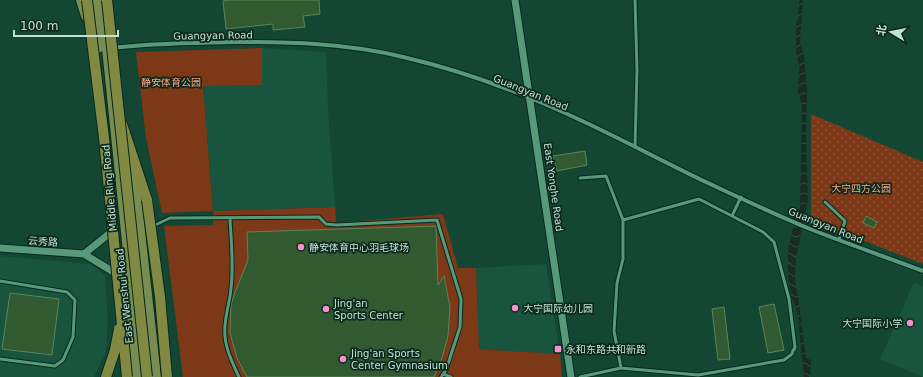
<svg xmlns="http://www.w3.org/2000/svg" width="923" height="377" viewBox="0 0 923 377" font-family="'DejaVu Sans','Noto Sans SC',sans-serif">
<defs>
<pattern id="grass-dots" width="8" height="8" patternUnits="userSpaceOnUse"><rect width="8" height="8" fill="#7d3817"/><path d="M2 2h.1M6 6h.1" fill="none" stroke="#8e5438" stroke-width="1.8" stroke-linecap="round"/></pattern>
<pattern id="water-waves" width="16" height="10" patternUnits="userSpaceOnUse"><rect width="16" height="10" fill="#182c23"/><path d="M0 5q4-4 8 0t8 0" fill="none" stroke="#384a42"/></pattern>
</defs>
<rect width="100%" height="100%" fill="#134733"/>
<path fill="#18543e" d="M 262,48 L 326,52 L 328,110 L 335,207 L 213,211 L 203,86 L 262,84 Z
M 0,256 L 91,264 L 105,275 L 108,322 L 106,352 L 94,377 L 0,377 Z
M 546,264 L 560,354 L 479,349 L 476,268 Z
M 914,282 L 923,286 L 923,377 L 880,359 Z"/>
<path fill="url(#grass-dots)" d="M 811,114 L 923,162 L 923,264 L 811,220 Z"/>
<path fill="#7d3817" d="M 262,48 L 262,85 L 203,86 L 213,211 L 335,207 L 336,223 L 443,214 L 458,268 L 476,268 L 479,349 L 560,354 L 562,377 L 183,377 L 164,226 L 213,225 L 213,211 L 162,213 L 146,138 L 136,52 Z"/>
<path fill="url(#water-waves)" d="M 799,0 L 803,0 L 800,41 L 804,56 L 807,92 L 806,139 L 808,200 L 796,258 L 795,281 L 799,302 L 806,358 L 811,360 L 810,377 L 804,377 L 797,311 L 791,295 L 788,276 L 788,251 L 792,231 L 800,208 L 802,105 L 798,92 L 799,69 L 796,51 L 796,24 L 798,20 Z"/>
<path fill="#315a31" stroke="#5a8559" d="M 229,0 L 319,0 L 320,14 L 303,16 L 305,27 L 273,30 L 273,24 L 226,29 L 223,1 Z
M 585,151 L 587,165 L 557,171 L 553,156 Z
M 866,216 L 877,222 L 874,228 L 863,223 Z
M 436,226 L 438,285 L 444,276 L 450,307 L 448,336 L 442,358 L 434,377 L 247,377 L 237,358 L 230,333 L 231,305 L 235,292 L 248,260 L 247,232 Z
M 10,293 L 59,299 L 52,355 L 2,349 Z
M 774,304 L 784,350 L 768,353 L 759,307 Z
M 724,307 L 730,359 L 718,360 L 712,309 Z"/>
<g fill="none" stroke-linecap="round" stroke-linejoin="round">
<g stroke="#062a1d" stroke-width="5">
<path id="service" d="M 635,0 L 637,70 L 635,147
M 580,178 L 606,176 L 623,220 L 623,259 L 617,283 L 614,331 L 621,368
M 825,202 L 845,221 L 839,239
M 732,216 L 741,197
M 230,218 C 231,241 234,265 231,288 C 230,304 223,320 225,336 C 226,350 233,364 239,377
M 153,226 L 170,218 L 319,217 L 326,224 L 336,225 L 437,220 L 461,299 L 460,327 L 446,370 L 441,377
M 0,281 L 67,292 L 75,300 L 73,337 L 63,360 L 55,366 L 0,359
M 443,374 L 451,377
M 580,377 L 621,368 L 698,375 L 784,360 L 792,354 L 793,350 L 794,350 L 795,347 L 789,299 L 774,242 L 763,232 L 699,199 L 623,220"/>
</g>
<g stroke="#062a1d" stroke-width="6">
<path id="minor" d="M 112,48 C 152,43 193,43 233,42 C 290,42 347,43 403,57 C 446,67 489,81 530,98 C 591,122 649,155 708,183 C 742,199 776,215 810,229 C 848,244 886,257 923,271"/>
</g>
<g stroke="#062a1d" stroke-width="9">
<path id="tertiary" d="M 515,0 L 571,377
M 0,248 L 84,254 L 120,276
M 84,254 L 115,229"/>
</g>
<g stroke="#062a1d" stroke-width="12">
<path id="primary" d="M 81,0 L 86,16
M 93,0 L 98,48
M 102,0 L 141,377
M 127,166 L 136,194 L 156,377
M 123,282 L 133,377"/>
</g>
<g stroke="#062a1d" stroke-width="12">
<path id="trunk" d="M 122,124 L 147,200
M 106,377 L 115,350"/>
</g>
<use href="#service" stroke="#58997c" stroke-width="3"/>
<use href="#minor" stroke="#58997c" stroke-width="4"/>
<use href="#tertiary" stroke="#58997c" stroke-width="7"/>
<use href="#primary" stroke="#788d51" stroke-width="10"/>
<use href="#trunk" stroke="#828942" stroke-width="10"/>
<g stroke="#062a1d" stroke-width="12" stroke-linecap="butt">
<path id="trunk-bridge" d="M 87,0 L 104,138 L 127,377
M 107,0 L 147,377
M 147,200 L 160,297 L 167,377
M 115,350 L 119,329"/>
</g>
<use href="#trunk-bridge" stroke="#828942" stroke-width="10"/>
</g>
<g fill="#f790ce" stroke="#0d291e" stroke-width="1.5">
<circle cx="301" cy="247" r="4"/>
<circle cx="515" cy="308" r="4"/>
<circle cx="326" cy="309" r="4"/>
<circle cx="910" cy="323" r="4"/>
<rect x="554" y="345" width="8" height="8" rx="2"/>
<circle cx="343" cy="359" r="4"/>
</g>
<g text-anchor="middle" stroke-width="3.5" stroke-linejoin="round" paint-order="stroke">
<g font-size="10" fill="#c1e1d1" stroke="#0d291e">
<text transform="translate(213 35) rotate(-1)" y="4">Guangyan Road</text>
<text transform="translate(531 92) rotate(22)" y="4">Guangyan Road</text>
<text transform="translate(554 187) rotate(82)" y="4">East Yonghe Road</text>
<text transform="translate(109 188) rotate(-95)" y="4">Middle Ring Road</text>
<text transform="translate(826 225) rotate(22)" y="4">Guangyan Road</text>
<text transform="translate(43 241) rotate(4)" y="4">云秀路</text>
<text transform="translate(124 296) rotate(-96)" y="4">East Wenshui Road</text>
</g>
<g font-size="10" fill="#fba682" stroke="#0d291e">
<text x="171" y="86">静安体育公园</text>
<text x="861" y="192">大宁四方公园</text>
</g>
<g font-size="10" fill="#c1e1d1" stroke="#0d291e" text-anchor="start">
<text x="309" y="251">静安体育中心羽毛球场</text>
<text x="334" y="307">Jing'an<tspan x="334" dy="12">Sports Center</tspan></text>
<text x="523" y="312">大宁国际幼儿园</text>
<text x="902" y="327" text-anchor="end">大宁国际小学</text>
<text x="566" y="353">永和东路共和新路</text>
<text x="351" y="357">Jing'an Sports<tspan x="351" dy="12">Center Gymnasium</tspan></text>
</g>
</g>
<g transform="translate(891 32) rotate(280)" stroke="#0d291e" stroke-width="3" paint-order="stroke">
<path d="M0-3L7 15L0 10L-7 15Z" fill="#c1e1d1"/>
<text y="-6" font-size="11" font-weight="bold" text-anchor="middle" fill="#c1e1d1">北</text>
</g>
<path d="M14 30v6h104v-6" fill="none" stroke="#c1e1d1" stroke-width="2"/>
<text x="20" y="30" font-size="12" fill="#c1e1d1" stroke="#0d291e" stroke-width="3" paint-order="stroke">100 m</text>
</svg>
